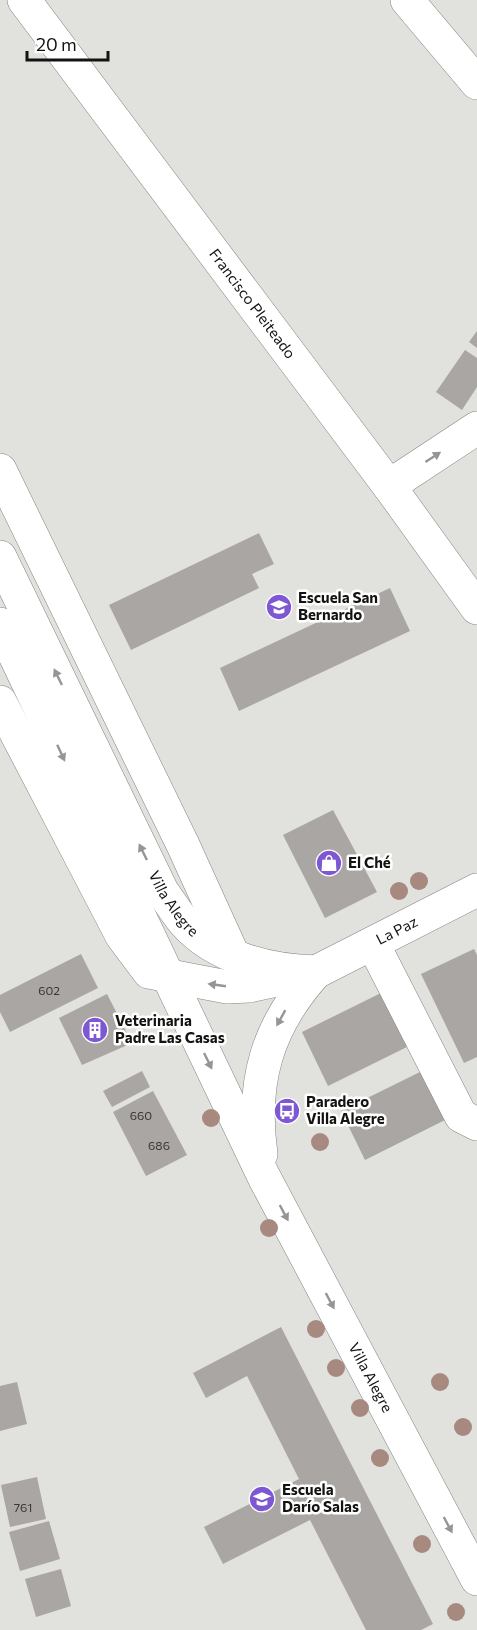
<svg xmlns="http://www.w3.org/2000/svg" width="477" height="1630" viewBox="0 0 477 1630" font-family="Commissioner,sans-serif">
<rect width="100%" height="100%" fill="#e1e1dd"/>
<path fill="#a9a6a4" d="M 477,331 L 477,348 L 469,342 Z
M 465,350 L 477,358 L 477,387 L 462,410 L 436,392 Z
M 259,533 L 274,564 L 252,574 L 259,588 L 131,650 L 109,605 Z
M 390,588 L 410,631 L 239,711 L 220,668 Z
M 333,810 L 377,892 L 325,918 L 283,835 Z
M 474,949 L 477,955 L 477,1057 L 464,1063 L 421,974 Z
M 81,954 L 98,988 L 10,1032 L 0,1012 L 0,995 Z
M 385,991 L 411,1045 L 328,1086 L 302,1032 Z
M 107,994 L 132,1043 L 82,1065 L 59,1018 Z
M 424,1070 L 447,1119 L 365,1160 L 341,1111 Z
M 142,1071 L 150,1087 L 112,1107 L 103,1091 Z
M 153,1091 L 187,1155 L 146,1176 L 113,1112 Z
M 281,1327 L 433,1624 L 421,1630 L 366,1630 L 310,1520 L 223,1564 L 204,1527 L 299,1479 L 247,1376 L 206,1398 L 193,1373 Z
M 17,1382 L 27,1424 L 0,1431 L 0,1386 Z
M 37,1477 L 46,1519 L 10,1527 L 1,1485 Z
M 49,1521 L 60,1559 L 20,1571 L 9,1532 Z
M 61,1569 L 71,1606 L 36,1617 L 25,1579 Z"/>
<g fill="none" stroke-linecap="round" stroke-linejoin="round">
<g stroke="#858582" stroke-width="34">
<g id="minor">
<path id="s1" d="M 24,0 L 389,486 L 477,608"/>
<path d="M 407,0 L 477,83"/>
<path d="M 0,470 L 183,845 L 233,955"/>
<path d="M 389,486 L 477,428"/>
<path d="M 0,702 L 122,936 L 149,972 L 227,987 L 249,986 L 309,973"/>
<path d="M 373,944 L 461,1116 L 477,1124"/>
</g>
</g>
<g stroke="#858582" stroke-width="34">
<g id="major">
<path id="s2" d="M 0,557 L 162,891 C 169,901 176,912 184,922 C 215,958 271,971 316,972"/>
<path id="s3" d="M 0,624 L 264,1177 L 477,1579"/>
<path id="s4" d="M 261,1154 C 251,1082 267,1026 316,972 L 477,890"/>
</g>
</g>
<use href="#minor" stroke="#fff" stroke-width="33"/>
<use href="#major" stroke="#fff" stroke-width="33"/>
</g>
<g fill="#a88980">
<circle cx="419" cy="881" r="9"/>
<circle cx="399" cy="891" r="9"/>
<circle cx="211" cy="1118" r="9"/>
<circle cx="320" cy="1142" r="9"/>
<circle cx="269" cy="1228" r="9"/>
<circle cx="316" cy="1329" r="9"/>
<circle cx="336" cy="1368" r="9"/>
<circle cx="440" cy="1382" r="9"/>
<circle cx="360" cy="1408" r="9"/>
<circle cx="463" cy="1427" r="9"/>
<circle cx="380" cy="1458" r="9"/>
<circle cx="422" cy="1544" r="9"/>
<circle cx="456" cy="1612" r="9"/>
</g>
<defs><path id="oneway-solid" d="M-6-.8H1V-3.2L6.5 0L1 3.2V.8H-6Z" transform="scale(1.5)"/></defs>
<g fill="#959594">
<use href="#oneway-solid" transform="translate(433 457) rotate(-33)"/>
<use href="#oneway-solid" transform="translate(58 677) rotate(-116)"/>
<use href="#oneway-solid" transform="translate(61 753) rotate(65)"/>
<use href="#oneway-solid" transform="translate(143 852) rotate(-116)"/>
<use href="#oneway-solid" transform="translate(217 985) rotate(-172)"/>
<use href="#oneway-solid" transform="translate(281 1018) rotate(119)"/>
<use href="#oneway-solid" transform="translate(208 1061) rotate(64)"/>
<use href="#oneway-solid" transform="translate(284 1213) rotate(62)"/>
<use href="#oneway-solid" transform="translate(330 1301) rotate(62)"/>
<use href="#oneway-solid" transform="translate(448 1525) rotate(62)"/>
</g>
<defs>
<g id="school-disc" transform="scale(1.35)"><circle r="9.5" fill="#7e58d2" stroke="#fff"/><path d="M0-5L7-2L0 1L-7-2ZM-4 1L0 2.5L4 1V4Q0 6-4 4Z" fill="#fff"/></g>
<g id="shop-disc" transform="scale(1.35)"><circle r="9.5" fill="#7e58d2" stroke="#fff"/><path d="M-5-2.5h2.3a2.7 3.5 0 0 1 5.4 0H5L5.5 6h-11ZM-1.5-2.5h3a1.5 2.3 0 0 0-3 0Z" fill="#fff"/></g>
<g id="building-disc" transform="scale(1.35)"><circle r="9.5" fill="#7e58d2" stroke="#fff"/><path d="M-4-6H4V6H1V3H-1V6H-4ZM-2.5-4.3h1.7v1.8h-1.7ZM.8-4.3h1.7v1.8H.8ZM-2.5-1h1.7V.8h-1.7ZM.8-1h1.7V.8H.8Z" fill="#fff"/></g>
<g id="bus-disc" transform="scale(1.35)"><circle r="9.5" fill="#7e58d2" stroke="#fff"/><path d="M-5-6H5V4H4V6H2V4H-2V6H-4V4H-5ZM-3.5-4V0h7V-4ZM-3.5 1.2v1.5H-2V1.2ZM2 1.2v1.5H3.5V1.2Z" fill="#fff"/></g>
</defs>
<g fill-rule="evenodd">
<use href="#school-disc" x="279" y="607"/>
<use href="#shop-disc" x="329" y="863"/>
<use href="#building-disc" x="95" y="1030"/>
<use href="#bus-disc" x="287" y="1111"/>
<use href="#school-disc" x="262" y="1499"/>
</g>
<g text-anchor="middle" stroke-width="5" stroke-linejoin="round" paint-order="stroke">
<g font-size="12" fill="#383836">
<text x="49" y="995">602</text>
<text x="141" y="1120">660</text>
<text x="159" y="1150">686</text>
<text x="23" y="1512">761</text>
</g>
<g font-size="15" fill="#131311" stroke="#fff">
<text dy="5" stroke="none"><textPath href="#s1" startOffset="380">Francisco Pleiteado</textPath></text>
<text dy="5" stroke="none"><textPath href="#s2" startOffset="388">Villa Alegre</textPath></text>
<text dy="5" stroke="none"><textPath href="#s4" startOffset="288">La Paz</textPath></text>
<text dy="5" stroke="none"><textPath href="#s3" startOffset="840">Villa Alegre</textPath></text>
</g>
<g font-size="15" font-weight="bold" fill="#131311" stroke="#fff" text-anchor="start">
<text x="298" y="603">Escuela San<tspan x="298" dy="17">Bernardo</tspan></text>
<text x="348" y="868">El Ché</text>
<text x="115" y="1026">Veterinaria<tspan x="115" dy="17">Padre Las Casas</tspan></text>
<text x="306" y="1107">Paradero<tspan x="306" dy="17">Villa Alegre</tspan></text>
<text x="282" y="1495">Escuela<tspan x="282" dy="17">Darío Salas</tspan></text>
</g>
</g>
<path d="M27 51v9h81v-9" fill="none" stroke="#131311" stroke-width="3"/>
<text x="36" y="51" font-size="18" fill="#131311" stroke="#ffffff" stroke-width="4.5" paint-order="stroke">20 m</text>
</svg>
